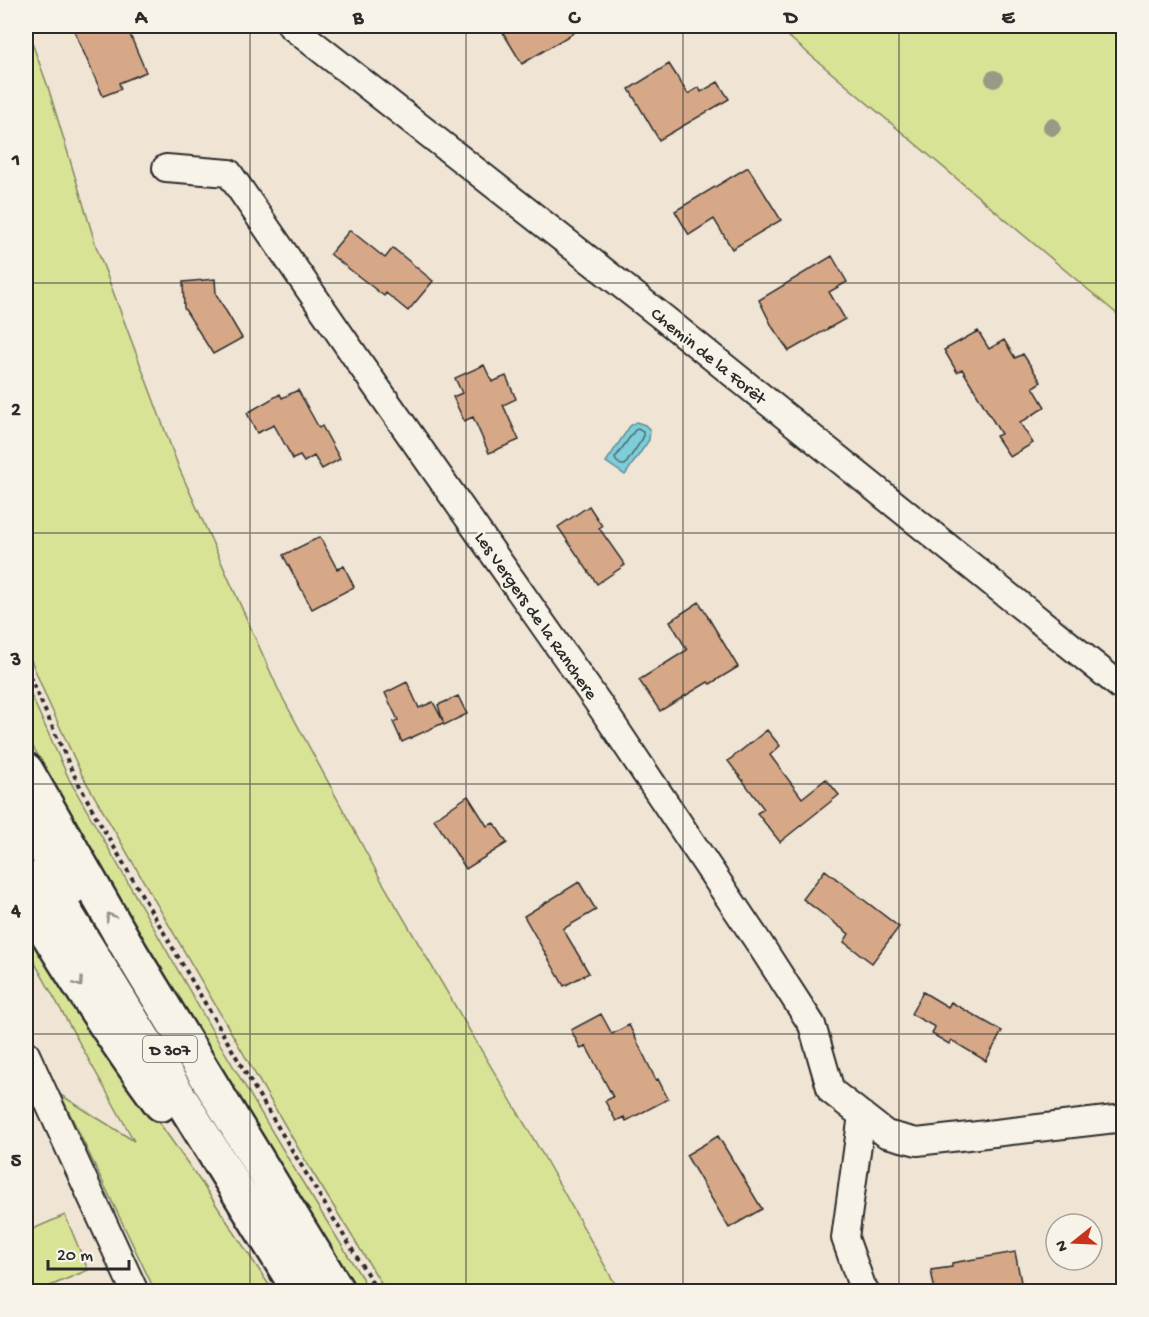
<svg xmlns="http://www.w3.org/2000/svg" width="1149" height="1317" viewBox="0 0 1149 1317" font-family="'Gochi Hand',sans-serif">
<rect width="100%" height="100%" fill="#f0e4d5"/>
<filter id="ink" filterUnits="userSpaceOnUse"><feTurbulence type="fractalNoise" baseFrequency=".0167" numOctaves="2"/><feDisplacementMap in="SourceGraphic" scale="12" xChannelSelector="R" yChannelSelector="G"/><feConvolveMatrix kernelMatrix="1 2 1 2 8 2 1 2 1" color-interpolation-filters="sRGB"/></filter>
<g filter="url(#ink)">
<path fill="#d8e396" stroke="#828760" stroke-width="1.5" d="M 26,26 L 48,87 L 96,246 L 179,468 L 279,691 L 381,880 L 543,1155 L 619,1291 L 386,1291 L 308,1165 L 82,775 L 47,699 L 26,648 Z
M 776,26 L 1123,26 L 1123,319 Z
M 26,684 L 69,779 L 217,1039 L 295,1170 L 370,1291 L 355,1291 C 242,1112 137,928 32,745 L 26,734 Z
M 26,915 L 96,1033 L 203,1185 L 273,1291 L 155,1291 L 61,1095 L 134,1141 L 26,947 Z
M 65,1215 L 88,1270 L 38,1291 L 26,1291 L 26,1232 Z"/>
<path fill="#7eceda" stroke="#5d8d94" stroke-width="1.5" d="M 636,422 L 645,425 L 650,430 L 649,440 L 625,475 L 606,462 L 630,426 Z"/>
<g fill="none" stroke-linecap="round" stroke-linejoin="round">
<path stroke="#4c6c71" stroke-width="1.5" d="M 638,429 L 643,432 L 643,438 L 625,465 L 621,465 L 616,461 L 615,458 L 635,430 Z"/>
</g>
<path fill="#d6a888" stroke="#2b2b2b" stroke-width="1.5" d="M 72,26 L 116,26 L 119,34 L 128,30 L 146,72 L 119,83 L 121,89 L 103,96 Z
M 499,26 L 585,26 L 522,64 Z
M 669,64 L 688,94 L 699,87 L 701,92 L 718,82 L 729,99 L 659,140 L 629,89 Z
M 748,167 L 781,220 L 732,249 L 714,219 L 689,235 L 675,211 Z
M 350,230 L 385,258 L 393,248 L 433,281 L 408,311 L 386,293 L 384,296 L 330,254 Z
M 832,256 L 847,282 L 829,292 L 845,319 L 789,351 L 773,328 L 759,300 Z
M 215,279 L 216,294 L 242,338 L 213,354 L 184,308 L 183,282 Z
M 978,331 L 989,349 L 1004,340 L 1015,358 L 1023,354 L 1041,382 L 1033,387 L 1045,407 L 1020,423 L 1033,443 L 1010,457 L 996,436 L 1001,434 L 962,369 L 957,372 L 944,350 Z
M 484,365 L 492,382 L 506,376 L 516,399 L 503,405 L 519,440 L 489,453 L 473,417 L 464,421 L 453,397 L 462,393 L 455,378 Z
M 298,390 L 319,428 L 322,426 L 340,459 L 322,469 L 314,456 L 304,462 L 300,456 L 293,459 L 274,425 L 257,433 L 247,413 L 280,394 L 282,398 Z
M 589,506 L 602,526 L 599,528 L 625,565 L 597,584 L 558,527 Z
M 320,537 L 337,569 L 344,566 L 354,587 L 312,609 L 283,555 Z
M 699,602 L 738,667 L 710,684 L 708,682 L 660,711 L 639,680 L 687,650 L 670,621 Z
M 407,682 L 419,708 L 433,702 L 443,721 L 438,705 L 458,696 L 467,714 L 444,725 L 443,723 L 402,742 L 393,722 L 398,720 L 385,693 Z
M 767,730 L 780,746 L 770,755 L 802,798 L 826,779 L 839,795 L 780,842 L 757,813 L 764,809 L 728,761 Z
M 468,796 L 487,826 L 494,823 L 507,843 L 466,869 L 434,819 Z
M 825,870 L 899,927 L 872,963 L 844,942 L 849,934 L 803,899 Z
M 579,882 L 596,910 L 563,929 L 589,973 L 564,986 L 524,916 Z
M 923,992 L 948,1007 L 951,1002 L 1002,1031 L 986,1061 L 951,1040 L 949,1044 L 932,1034 L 935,1027 L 911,1014 Z
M 601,1014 L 612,1034 L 629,1025 L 656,1080 L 658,1079 L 668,1099 L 626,1121 L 624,1117 L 616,1121 L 605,1101 L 613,1097 L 586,1046 L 581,1049 L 571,1030 Z
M 718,1136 L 762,1209 L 729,1228 L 686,1155 Z
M 1015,1252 L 1021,1282 L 969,1292 L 935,1292 L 931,1270 L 952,1267 L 952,1263 Z"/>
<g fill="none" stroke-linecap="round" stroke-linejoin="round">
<g stroke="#2b2b2b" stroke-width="30">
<path id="street" d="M 291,26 L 665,319 L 1124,689
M 166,168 L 229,173 L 368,375 L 601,707 L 759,943 L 812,1025 L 831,1091 L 886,1134 L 917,1142 L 1124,1118
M 26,1054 L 135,1292
M 862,1115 L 845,1238 L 862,1286 L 866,1292"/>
</g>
<g stroke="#2b2b2b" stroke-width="38">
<path id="primary" d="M 26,770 L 131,953 L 338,1292
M 26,818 L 69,890
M 43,876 L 300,1292
M 26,898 C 68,968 112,1038 161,1104"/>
</g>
<path stroke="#2b2b2b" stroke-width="4" stroke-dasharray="4.5 4.5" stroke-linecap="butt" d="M 26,668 L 73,773 L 97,818 L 258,1094 L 378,1292"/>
<use href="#street" stroke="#f7f3e8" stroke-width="26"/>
<use href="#primary" stroke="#f7f3e8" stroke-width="33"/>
</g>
<g fill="#9b9886">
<circle cx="994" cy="79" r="9"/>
<circle cx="1052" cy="127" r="9"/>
</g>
<defs><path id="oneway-chevron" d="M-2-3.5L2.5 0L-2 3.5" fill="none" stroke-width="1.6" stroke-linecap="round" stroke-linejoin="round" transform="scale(1.5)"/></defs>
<g stroke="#918f8a">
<use href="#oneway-chevron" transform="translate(110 917) rotate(-120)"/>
<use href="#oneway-chevron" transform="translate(79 983) rotate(56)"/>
</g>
</g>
<path fill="none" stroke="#2b2b2b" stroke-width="1.5" stroke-opacity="0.55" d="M 250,26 L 250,1292M 466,26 L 466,1292M 683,26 L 683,1292M 899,26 L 899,1292M 26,283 L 1124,283M 26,533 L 1124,533M 26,784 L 1124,784M 26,1034 L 1124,1034"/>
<g text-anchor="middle" stroke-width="5" stroke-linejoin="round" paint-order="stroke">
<rect fill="#f7f3e8" stroke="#686764" stroke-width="1.5" x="143" y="1036" width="54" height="26" rx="4.5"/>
<g font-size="16" font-weight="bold" fill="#2b2b2b">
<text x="170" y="1055">D 307</text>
</g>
<g font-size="18" fill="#2b2b2b" stroke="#f7f3e8">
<text transform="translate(709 355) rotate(39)" y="6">Chemin de la Forêt</text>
<text transform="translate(537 615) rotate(55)" y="6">Les Vergers de la Ranchere</text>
</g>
</g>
<rect width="1149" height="1317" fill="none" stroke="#f7f3e8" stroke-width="66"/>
<g transform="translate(1074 1242) rotate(252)"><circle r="28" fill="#f7f3e8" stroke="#a5a39c" stroke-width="1.5"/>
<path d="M0-4.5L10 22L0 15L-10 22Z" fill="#c8321e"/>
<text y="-9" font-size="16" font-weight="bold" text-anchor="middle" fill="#2b2b2b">N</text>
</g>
<path d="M48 1260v9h81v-9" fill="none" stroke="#2b2b2b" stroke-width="3"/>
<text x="57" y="1260" font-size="18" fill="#2b2b2b" stroke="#f7f3e8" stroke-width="4.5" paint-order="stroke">20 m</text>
<rect x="33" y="33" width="1083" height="1251" fill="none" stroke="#2b2b2b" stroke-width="2"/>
<g font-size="20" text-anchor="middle" font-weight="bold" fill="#2b2b2b">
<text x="141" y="23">A</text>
<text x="358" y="23">B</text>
<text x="574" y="23">C</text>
<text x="791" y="23">D</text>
<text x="1008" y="23">E</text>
<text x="16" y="165">1</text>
<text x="16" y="415">2</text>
<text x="16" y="665">3</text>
<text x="16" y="916">4</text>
<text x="16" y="1166">5</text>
</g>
</svg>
